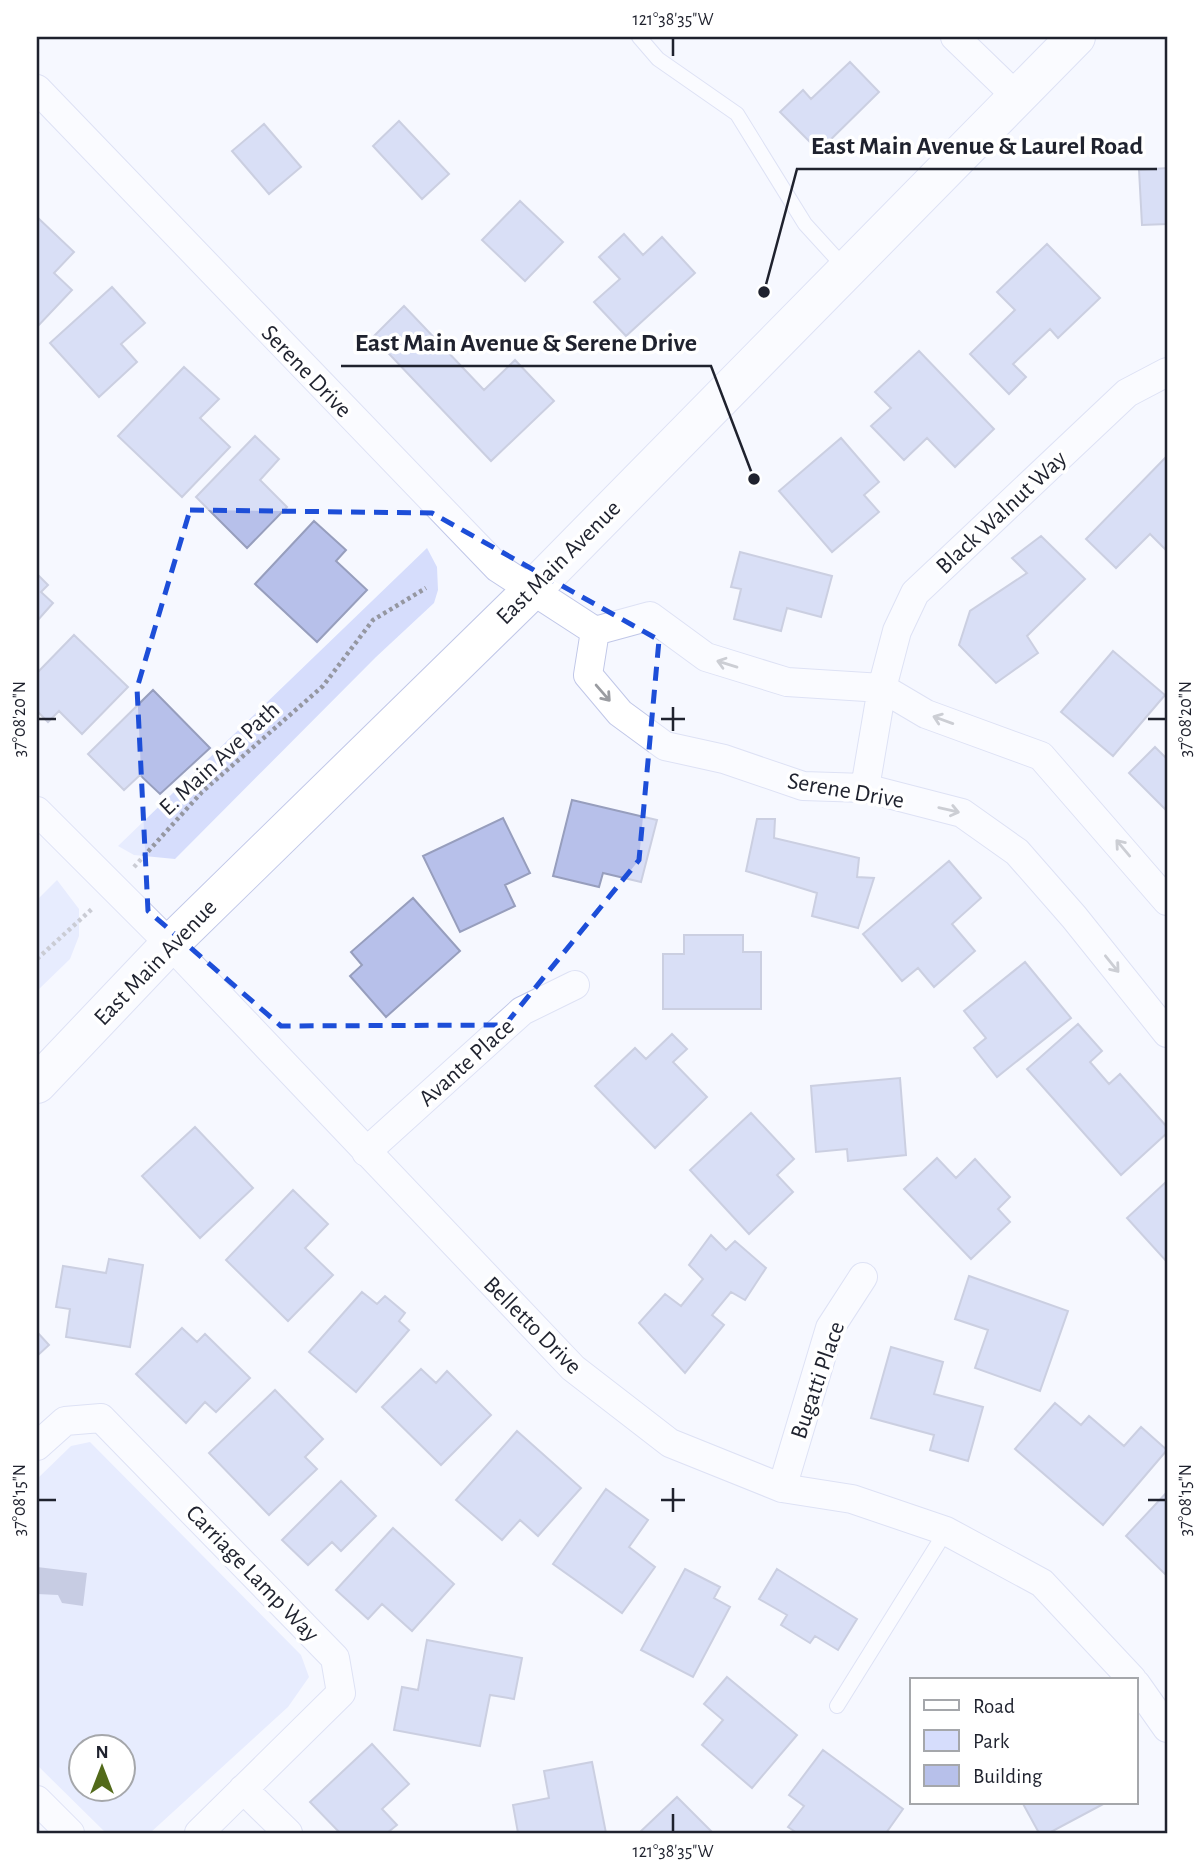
<svg xmlns="http://www.w3.org/2000/svg" width="1204" height="1870" viewBox="0 0 1204 1870" font-family="'Alegreya Sans',sans-serif">
<rect width="100%" height="100%" fill="#f6f8ff"/>
<path fill="#d6ddfc" fill-rule="evenodd" d="M 427,548 L 437,567 L 438,590 L 434,603 L 376,657 L 175,859 L 134,855 L 118,846 Z
M 57,880 L 79,909 L 79,936 L 70,959 L 37,991 L 37,900 Z
M 90,1442 L 301,1655 L 309,1677 L 288,1707 L 150,1833 L 106,1833 L 37,1765 L 37,1479 L 71,1446 ZM 80,1748 L 122,1748 L 122,1790 L 80,1790 Z"/>
<path fill="#8f98c0" d="M 37,1567 L 87,1573 L 83,1606 L 62,1603 L 58,1595 L 37,1594 Z"/>
<path fill="#b7c0ea" stroke="#979ebd" stroke-width="2" d="M 850,62 L 879,92 L 819,151 L 780,112 L 803,90 L 811,99 Z
M 399,121 L 449,174 L 422,199 L 373,146 Z
M 264,124 L 301,167 L 269,194 L 232,151 Z
M 1167,168 L 1167,224 L 1142,225 L 1139,170 Z
M 520,201 L 563,242 L 525,281 L 482,240 Z
M 37,217 L 74,252 L 54,273 L 72,290 L 37,327 Z
M 624,234 L 643,255 L 662,237 L 695,273 L 626,336 L 594,302 L 620,279 L 599,257 Z
M 1047,244 L 1100,298 L 1058,338 L 1050,329 L 1013,364 L 1026,377 L 1009,394 L 970,354 L 1015,310 L 997,292 Z
M 112,287 L 145,323 L 121,344 L 137,362 L 99,397 L 50,343 Z
M 404,306 L 484,390 L 515,360 L 554,401 L 491,461 L 373,337 Z
M 919,351 L 994,429 L 955,467 L 927,438 L 904,460 L 871,426 L 891,408 L 875,392 Z
M 184,367 L 219,399 L 200,418 L 230,447 L 182,497 L 118,436 Z
M 255,436 L 279,459 L 260,480 L 287,507 L 247,548 L 196,497 Z
M 841,438 L 879,482 L 864,495 L 879,512 L 832,552 L 779,491 Z
M 1167,456 L 1167,551 L 1150,534 L 1116,568 L 1086,539 Z
M 314,521 L 346,550 L 336,561 L 367,590 L 317,642 L 255,584 Z
M 1041,536 L 1085,579 L 1027,636 L 1038,653 L 996,683 L 959,645 L 970,611 L 1027,573 L 1012,558 Z
M 740,552 L 832,576 L 821,617 L 787,608 L 781,631 L 734,619 L 741,589 L 731,587 Z
M 37,574 L 48,585 L 41,592 L 53,603 L 37,621 Z
M 74,635 L 128,687 L 82,734 L 59,711 L 48,722 L 37,711 L 37,673 Z
M 1113,651 L 1165,695 L 1113,756 L 1061,712 Z
M 153,690 L 210,748 L 160,794 L 140,775 L 124,790 L 88,754 Z
M 1155,747 L 1167,759 L 1167,811 L 1129,773 Z
M 572,800 L 657,820 L 641,882 L 603,873 L 599,887 L 553,876 Z
M 503,818 L 530,873 L 505,885 L 515,906 L 460,932 L 423,856 Z
M 757,819 L 775,819 L 774,838 L 859,858 L 857,877 L 874,878 L 858,928 L 812,916 L 817,893 L 746,871 Z
M 949,861 L 981,898 L 952,924 L 975,951 L 934,987 L 918,968 L 902,981 L 863,934 Z
M 413,898 L 460,951 L 386,1017 L 350,976 L 362,965 L 351,952 Z
M 684,935 L 743,935 L 743,952 L 761,952 L 761,1009 L 663,1009 L 663,954 L 684,954 Z
M 1025,962 L 1071,1018 L 997,1077 L 974,1048 L 986,1038 L 964,1011 Z
M 1078,1024 L 1102,1051 L 1090,1062 L 1109,1084 L 1120,1074 L 1167,1127 L 1167,1133 L 1121,1175 L 1027,1069 Z
M 672,1034 L 687,1049 L 673,1062 L 707,1097 L 655,1148 L 595,1086 L 635,1048 L 646,1059 Z
M 900,1078 L 906,1155 L 848,1161 L 847,1149 L 816,1152 L 811,1086 Z
M 751,1113 L 794,1159 L 777,1175 L 793,1192 L 749,1234 L 690,1170 Z
M 195,1127 L 253,1188 L 200,1238 L 142,1176 Z
M 937,1158 L 956,1178 L 975,1159 L 1010,1197 L 998,1209 L 1010,1222 L 971,1259 L 904,1189 Z
M 1167,1181 L 1167,1262 L 1127,1218 Z
M 293,1190 L 328,1224 L 305,1248 L 333,1275 L 288,1321 L 226,1260 Z
M 711,1235 L 726,1250 L 735,1241 L 766,1268 L 745,1300 L 731,1292 L 712,1315 L 724,1325 L 685,1373 L 639,1323 L 665,1294 L 681,1306 L 703,1279 L 689,1265 Z
M 109,1259 L 143,1265 L 130,1347 L 66,1337 L 70,1309 L 56,1307 L 63,1266 L 106,1273 Z
M 969,1276 L 1068,1311 L 1040,1391 L 975,1368 L 988,1330 L 955,1319 Z
M 362,1292 L 377,1304 L 385,1296 L 405,1313 L 399,1321 L 409,1330 L 356,1392 L 309,1352 Z
M 182,1328 L 197,1342 L 205,1334 L 250,1378 L 216,1412 L 205,1402 L 186,1423 L 136,1374 Z
M 37,1332 L 49,1345 L 37,1356 Z
M 891,1347 L 943,1362 L 934,1394 L 983,1407 L 968,1461 L 930,1450 L 934,1435 L 871,1418 Z
M 421,1369 L 436,1383 L 447,1371 L 491,1415 L 441,1465 L 382,1407 Z
M 275,1390 L 323,1439 L 305,1457 L 317,1469 L 269,1515 L 209,1453 Z
M 1055,1403 L 1081,1425 L 1089,1416 L 1124,1446 L 1141,1427 L 1167,1450 L 1103,1525 L 1015,1449 Z
M 517,1431 L 581,1488 L 538,1536 L 520,1520 L 502,1540 L 456,1500 Z
M 341,1481 L 376,1516 L 341,1551 L 332,1542 L 308,1565 L 282,1540 Z
M 606,1489 L 648,1520 L 629,1547 L 655,1567 L 622,1613 L 553,1564 Z
M 1167,1492 L 1167,1576 L 1126,1536 Z
M 393,1528 L 454,1584 L 412,1631 L 382,1604 L 368,1619 L 336,1590 Z
M 685,1569 L 720,1587 L 714,1598 L 730,1607 L 693,1677 L 641,1650 Z
M 777,1569 L 857,1619 L 838,1650 L 815,1636 L 810,1643 L 781,1625 L 787,1615 L 759,1599 Z
M 427,1640 L 522,1658 L 514,1699 L 490,1695 L 480,1746 L 394,1730 L 402,1687 L 418,1690 Z
M 727,1677 L 797,1735 L 752,1788 L 702,1745 L 723,1720 L 704,1704 Z
M 372,1744 L 409,1784 L 382,1809 L 397,1825 L 387,1833 L 340,1833 L 310,1802 Z
M 823,1750 L 903,1809 L 886,1833 L 797,1833 L 788,1827 L 804,1806 L 789,1795 Z
M 592,1762 L 606,1833 L 518,1833 L 513,1805 L 549,1798 L 544,1771 Z
M 677,1797 L 713,1833 L 639,1833 Z
M 1022,1802 L 1107,1802 L 1049,1833 L 1039,1833 Z"/>
<g fill="none" stroke-linecap="round" stroke-linejoin="round">
<g stroke="#c0c7e8" stroke-width="16">
<path id="lane" d="M 639,37 L 658,59 L 737,114 L 805,224 L 846,269
M 837,1706 L 946,1531"/>
</g>
<g stroke="#c0c7e8" stroke-width="30">
<path id="street" d="M 955,37 L 1017,97
M 37,89 L 498,568 L 595,631 L 650,616 L 706,657 L 787,682 L 882,688 L 926,714 L 1041,756 L 1167,901
M 595,631 L 588,675 L 620,713 L 665,746 L 724,759 L 803,786 L 865,788 L 962,813 L 1017,852 L 1074,917 L 1167,1033
M 865,788 L 882,688 L 897,631 L 915,593 L 1127,393 L 1167,372
M 37,811 L 170,944 L 573,1368 L 670,1443 L 782,1488 L 852,1499 L 946,1531 L 1042,1583 L 1132,1679
M 366,1152 L 522,1011 L 575,985
M 37,1446 L 65,1421 L 101,1418 L 335,1658 L 341,1693 L 199,1833
M 782,1488 L 830,1328 L 863,1277
M 1136,1684 L 1167,1728
M 243,1789 L 288,1833
M 37,1800 L 70,1833"/>
</g>
<g stroke="#c0c7e8" stroke-width="40">
<path id="secondary" d="M 37,1084 L 170,944 L 532,590 L 1076,37"/>
</g>
<path stroke="#9597a1" stroke-width="4.5" stroke-dasharray="3.5 3.5" stroke-linecap="butt" d="M 134,867 L 202,792 L 323,686 L 373,620 L 426,588
M 37,959 L 93,908"/>
<use href="#lane" stroke="#fff" stroke-width="14"/>
<use href="#street" stroke="#fff" stroke-width="28"/>
<use href="#secondary" stroke="#fff" stroke-width="38"/>
</g>
<defs><path id="oneway-shaft" d="M-6 0H5M1.5-3L5.5 0L1.5 3" fill="none" stroke-width="1.6" stroke-linecap="round" stroke-linejoin="round" transform="scale(1.75)"/></defs>
<g stroke="#9a9ca1">
<use href="#oneway-shaft" transform="translate(727 664) rotate(-163)"/>
<use href="#oneway-shaft" transform="translate(603 693) rotate(49)"/>
<use href="#oneway-shaft" transform="translate(943 720) rotate(-160)"/>
<use href="#oneway-shaft" transform="translate(949 810) rotate(13)"/>
<use href="#oneway-shaft" transform="translate(1123 848) rotate(-130)"/>
<use href="#oneway-shaft" transform="translate(1112 964) rotate(51)"/>
</g>
<path d="M0 0H1204V1870H0ZM 190,510 L 432,513 L 659,640 L 639,860 L 505,1025 L 281,1026 L 148,911 L 137,688 Z" fill="#f6f8ff" fill-opacity=".55" fill-rule="evenodd"/>
<path fill="none" stroke="#1d4ed8" stroke-width="5" stroke-dasharray="14 9" stroke-linejoin="round" d="M 190,510 L 432,513 L 659,640 L 639,860 L 505,1025 L 281,1026 L 148,911 L 137,688 Z"/>
<path fill="none" stroke="#1f222e" stroke-width="2.5" d="M 673,38 L 673,56M 673,707 L 673,731M 38,719 L 56,719M 661,719 L 685,719M 1148,719 L 1166,719M 673,1488 L 673,1512M 38,1500 L 56,1500M 661,1500 L 685,1500M 1148,1500 L 1166,1500M 673,1814 L 673,1832"/>
<g text-anchor="middle" stroke-width="7" stroke-linejoin="round" paint-order="stroke">
<g font-size="24" fill="#1f222e" stroke="#fff">
<text transform="translate(307 371) rotate(46)" y="8">Serene Drive</text>
<text transform="translate(1001 512) rotate(-43)" y="8">Black Walnut Way</text>
<text transform="translate(558 562) rotate(-45)" y="8">East Main Avenue</text>
<text transform="translate(219 758) rotate(-43)" y="8">E. Main Ave Path</text>
<text transform="translate(846 790) rotate(10)" y="8">Serene Drive</text>
<text transform="translate(155 962) rotate(-46)" y="8">East Main Avenue</text>
<text transform="translate(466 1062) rotate(-42)" y="8">Avante Place</text>
<text transform="translate(533 1325) rotate(45)" y="8">Belletto Drive</text>
<text transform="translate(817 1380) rotate(-71)" y="8">Bugatti Place</text>
<text transform="translate(253 1573) rotate(46)" y="8">Carriage Lamp Way</text>
</g>
</g>
<path fill="none" stroke="#1f222e" stroke-width="2.5" d="M764 292L797 169H1157M754 479L711 366H341"/>
<g fill="#1f222e" stroke="#fff" stroke-width="2.5">
<circle cx="764" cy="292" r="7"/>
<circle cx="754" cy="479" r="7"/>
</g>
<g font-size="26" text-anchor="middle" font-weight="bold" fill="#1f222e" stroke="#fff" stroke-width="7" stroke-linejoin="round" paint-order="stroke">
<text x="977" y="154">East Main Avenue &amp; Laurel Road</text>
<text x="526" y="351">East Main Avenue &amp; Serene Drive</text>
</g>
<rect width="1204" height="1870" fill="none" stroke="#ffffff" stroke-width="77"/>
<rect x="910" y="1678" width="228" height="126" fill="#ffffff" stroke="#a5a7ab" stroke-width="2"/>
<rect x="924" y="1700" width="35" height="10" fill="#ffffff" stroke="#a5a7ab" stroke-width="2"/>
<text x="973" y="1713" font-size="21" fill="#1f222e">Road</text>
<rect x="924" y="1730" width="35" height="21" fill="#d6ddfc" stroke="#a5a7ab" stroke-width="2"/>
<text x="973" y="1748" font-size="21" fill="#1f222e">Park</text>
<rect x="924" y="1765" width="35" height="21" fill="#b7c0ea" stroke="#a5a7ab" stroke-width="2"/>
<text x="973" y="1783" font-size="21" fill="#1f222e">Building</text>
<g transform="translate(102 1768)"><circle r="33" fill="#ffffff" stroke="#a5a7ab" stroke-width="2"/>
<path d="M0-5L12 26L0 18L-12 26Z" fill="#526a1a"/>
<text y="-10" font-size="19" font-weight="bold" text-anchor="middle" fill="#1f222e">N</text>
</g>
<rect x="38" y="38" width="1128" height="1794" fill="none" stroke="#1f222e" stroke-width="2.5"/>
<g font-size="18" text-anchor="middle" fill="#1f222e">
<text x="673" y="25">121°38'35"W</text>
<text transform="translate(19 719) rotate(-90)" y="6">37°08'20"N</text>
<text transform="translate(1185 719) rotate(-90)" y="6">37°08'20"N</text>
<text transform="translate(19 1500) rotate(-90)" y="6">37°08'15"N</text>
<text transform="translate(1185 1500) rotate(-90)" y="6">37°08'15"N</text>
<text x="673" y="1857">121°38'35"W</text>
</g>
</svg>
